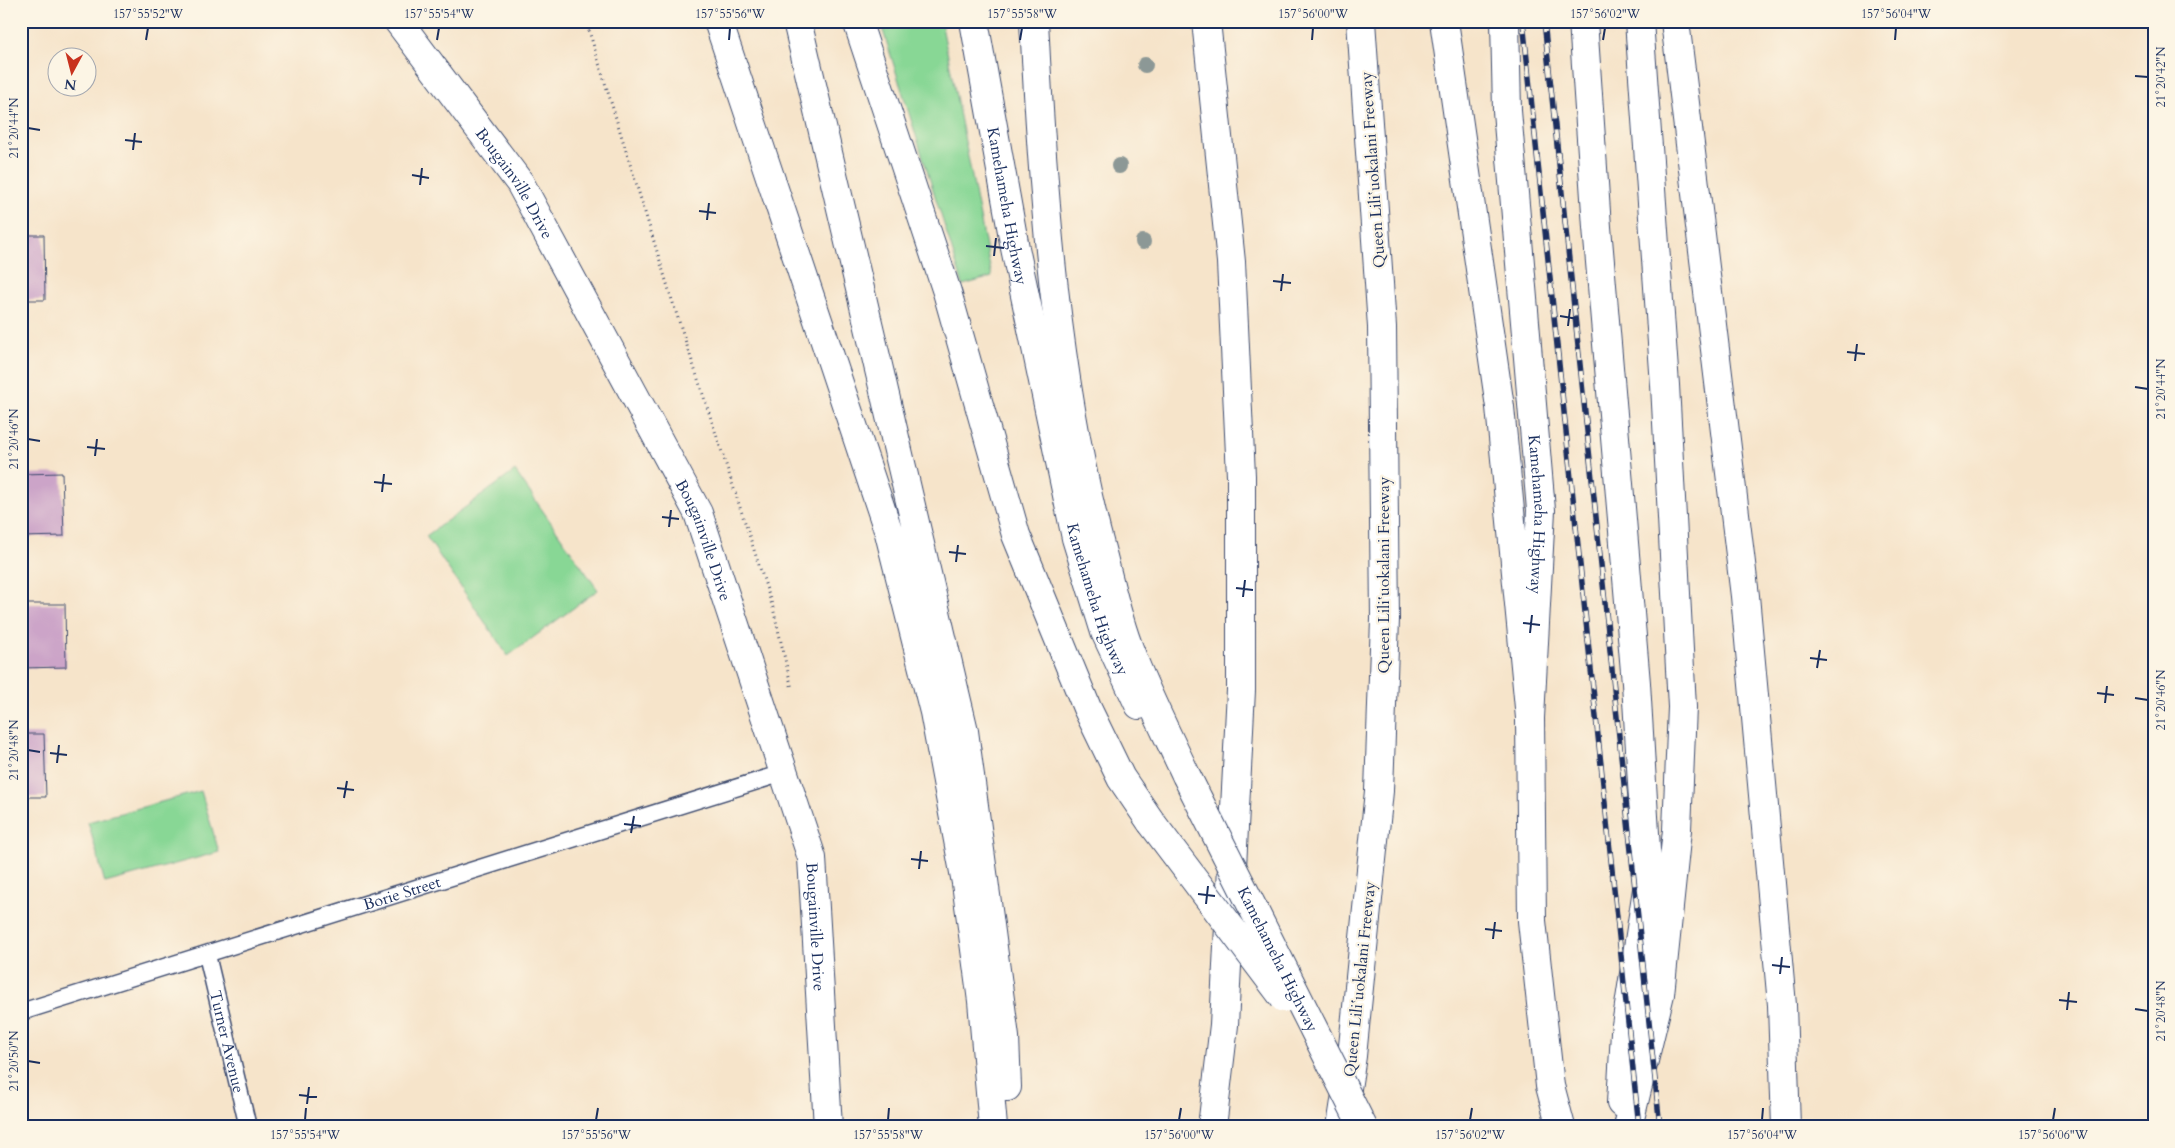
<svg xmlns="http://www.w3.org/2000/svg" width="2175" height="1148" viewBox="0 0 2175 1148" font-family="Cardo,serif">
<rect width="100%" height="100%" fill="#fcf5e5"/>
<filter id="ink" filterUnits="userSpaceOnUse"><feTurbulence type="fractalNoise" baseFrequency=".02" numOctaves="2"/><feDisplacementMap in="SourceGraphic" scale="10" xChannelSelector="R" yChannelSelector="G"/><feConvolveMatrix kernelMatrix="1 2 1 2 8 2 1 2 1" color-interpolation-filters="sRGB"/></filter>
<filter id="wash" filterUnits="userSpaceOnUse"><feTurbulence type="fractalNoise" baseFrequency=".0096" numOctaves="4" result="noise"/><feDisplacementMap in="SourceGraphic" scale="20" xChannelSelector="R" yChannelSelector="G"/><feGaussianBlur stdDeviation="1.12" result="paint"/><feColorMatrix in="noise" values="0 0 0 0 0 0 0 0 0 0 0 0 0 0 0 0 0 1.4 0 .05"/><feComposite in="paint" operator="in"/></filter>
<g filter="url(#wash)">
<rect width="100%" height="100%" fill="#f6e4ca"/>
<path fill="#88d795" stroke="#52837a" d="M 880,21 L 941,21 L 992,277 L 963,285 Z
M 515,471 L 598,590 L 508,656 L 426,536 Z
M 201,791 L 219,852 L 105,883 L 88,822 Z"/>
<g id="blocks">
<path fill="#cca4c8" d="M 21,235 L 44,235 L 45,300 L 21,300 Z
M 62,473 L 64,536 L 21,537 L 21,474 Z
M 21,604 L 65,604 L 66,667 L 21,668 Z
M 21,734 L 44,734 L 46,797 L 21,797 Z"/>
</g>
</g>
<g filter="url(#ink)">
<use href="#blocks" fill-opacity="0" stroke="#3c4a6e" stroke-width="1"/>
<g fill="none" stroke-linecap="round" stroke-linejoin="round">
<g stroke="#3c4a6e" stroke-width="19">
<g id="service">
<path id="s1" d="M 207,955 L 248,1127"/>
<path id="s2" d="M 21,1012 L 783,773"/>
</g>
</g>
<g stroke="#3c4a6e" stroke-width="30">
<g id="tertiary">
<path id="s3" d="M 398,21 L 520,183 L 698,513 L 812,858 L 828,1127"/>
</g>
</g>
<g stroke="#3c4a6e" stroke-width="30">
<g id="primary">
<path d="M 857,21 L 947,292 L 1016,535 L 1087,708 L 1121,778 L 1151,822"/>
<path id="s4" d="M 974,21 L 1015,248 L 1076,538 L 1105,632 L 1139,705"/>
<path id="s5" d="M 1505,21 L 1507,111 L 1541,510 L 1530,718 L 1532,921 L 1550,1086 L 1561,1127"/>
<path d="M 1675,21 L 1745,596 L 1782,1005 L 1786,1127"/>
</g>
</g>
<g stroke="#3c4a6e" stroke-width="30">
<path id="motorway" d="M 718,21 L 889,533 L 934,712 L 966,883 L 982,1001 L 993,1127
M 797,21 L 964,731 L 1005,1037 L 1007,1087
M 1034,21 C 1043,200 1056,383 1103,557 C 1111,588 1118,621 1130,651 C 1146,693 1167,734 1186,775
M 1206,21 L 1231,262 L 1241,476 L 1241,690 L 1224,1025 L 1212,1127
M 1444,21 L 1500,407 L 1530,718
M 1583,21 L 1597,227 L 1636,683 L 1648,883 L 1625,1032 L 1621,1103
M 1341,1127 L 1352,1056 L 1379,791 L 1385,619 L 1382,327 L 1361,21
M 1628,1127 L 1660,994 L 1677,830 L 1682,707 L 1665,385 L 1639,21"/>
</g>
<path stroke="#3c4a6e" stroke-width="3" stroke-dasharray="1 4" stroke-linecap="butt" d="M 586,21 L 672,300 L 773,608 L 792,689"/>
<use href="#service" stroke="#fff" stroke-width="16"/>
<use href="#tertiary" stroke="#fff" stroke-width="28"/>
<use href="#primary" stroke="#fff" stroke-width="28"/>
<use href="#motorway" stroke="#fff" stroke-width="28"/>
<g stroke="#1b2f5e" stroke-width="5.5">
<path id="rail" d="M 1523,21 L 1639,1127
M 1544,21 L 1660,1127"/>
</g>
<use href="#rail" stroke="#fcf5e5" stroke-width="4" stroke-dasharray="11" stroke-linecap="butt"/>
<g stroke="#3c4a6e" stroke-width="30" stroke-linecap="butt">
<g id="primary-bridge">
<path id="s6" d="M 1186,775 L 1363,1127"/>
<path d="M 1151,822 L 1284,998"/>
</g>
</g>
<use href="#primary-bridge" stroke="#fff" stroke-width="28"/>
</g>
<g fill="#8c9896">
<circle cx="1145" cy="65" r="8"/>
<circle cx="1119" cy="166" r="8"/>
<circle cx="1143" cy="242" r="8"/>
</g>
</g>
<path fill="none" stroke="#1b2f5e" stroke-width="2" d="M 146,40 L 148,28M 437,40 L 439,28M 729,40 L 730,28M 1020,40 L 1022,28M 1312,40 L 1313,28M 1603,40 L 1605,28M 1895,40 L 1896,28M 2135,76 L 2148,77M 28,128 L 40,130M 125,140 L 142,142M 133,150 L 135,133M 412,175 L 429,178M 420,185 L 422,168M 699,211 L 716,213M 707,220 L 709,203M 986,246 L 1004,248M 994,256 L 996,238M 1273,281 L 1291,283M 1281,291 L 1283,274M 1560,316 L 1578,319M 1568,326 L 1570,309M 1847,352 L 1865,354M 1855,361 L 1857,344M 2135,387 L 2148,389M 28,439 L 40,441M 87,447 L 105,449M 95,456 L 97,439M 374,482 L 392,484M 382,492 L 384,474M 662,517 L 679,519M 669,527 L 671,510M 949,552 L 966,554M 956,562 L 958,545M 1236,588 L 1253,590M 1243,597 L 1245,580M 1523,623 L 1540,625M 1530,633 L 1532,615M 1810,658 L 1827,660M 1817,668 L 1820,650M 2097,693 L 2114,695M 2135,698 L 2148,700M 2105,703 L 2107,686M 28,750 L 40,752M 50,753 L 67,755M 57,763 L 59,745M 337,788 L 354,790M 344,798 L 347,781M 624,824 L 641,826M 631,833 L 634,816M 911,859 L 928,861M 919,869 L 921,851M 1198,894 L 1215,896M 1206,904 L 1208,886M 1485,929 L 1502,931M 1493,939 L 1495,922M 1772,965 L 1790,967M 1780,974 L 1782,957M 2059,1000 L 2077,1002M 2135,1009 L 2148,1011M 2067,1010 L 2069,992M 28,1061 L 40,1063M 299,1095 L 317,1097M 307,1104 L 309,1087M 305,1120 L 306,1108M 596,1120 L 598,1108M 888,1120 L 889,1108M 1179,1120 L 1181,1108M 1470,1120 L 1472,1108M 1762,1120 L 1763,1108M 2053,1120 L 2055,1108"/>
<g text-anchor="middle" stroke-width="4.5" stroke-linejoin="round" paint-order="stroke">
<g font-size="16" fill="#1b2f5e" stroke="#fcf5e5">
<text transform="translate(1372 170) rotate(-94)" y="6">Queen Liliʻuokalani Freeway</text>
<text dy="6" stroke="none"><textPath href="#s3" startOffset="200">Bougainville Drive</textPath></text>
<text dy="6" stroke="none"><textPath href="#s4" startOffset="188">Kamehameha Highway</textPath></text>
<text dy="6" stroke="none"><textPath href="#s5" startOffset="495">Kamehameha Highway</textPath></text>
<text dy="6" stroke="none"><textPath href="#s3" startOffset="605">Bougainville Drive</textPath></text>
<text transform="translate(1383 575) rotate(-90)" y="6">Queen Liliʻuokalani Freeway</text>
<text dy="6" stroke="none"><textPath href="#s4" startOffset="592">Kamehameha Highway</textPath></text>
<text dy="6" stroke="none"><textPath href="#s2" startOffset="399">Borie Street</textPath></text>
<text dy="6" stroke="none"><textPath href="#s3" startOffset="1010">Bougainville Drive</textPath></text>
<text dy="6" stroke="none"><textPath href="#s6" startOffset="206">Kamehameha Highway</textPath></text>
<text transform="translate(1359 979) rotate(-84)" y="6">Queen Liliʻuokalani Freeway</text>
<text dy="6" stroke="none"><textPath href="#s1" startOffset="89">Turner Avenue</textPath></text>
</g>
</g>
<rect width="2175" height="1148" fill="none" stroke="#fcf5e5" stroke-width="55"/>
<g transform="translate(72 72) rotate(187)"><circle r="24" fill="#fcf5e5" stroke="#a2a6af"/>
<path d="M0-4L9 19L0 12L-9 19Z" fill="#c8321e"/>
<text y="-8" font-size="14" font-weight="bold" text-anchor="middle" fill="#1b2f5e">N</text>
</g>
<rect x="28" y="28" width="2120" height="1092" fill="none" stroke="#1b2f5e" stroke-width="2"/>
<g font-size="12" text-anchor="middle" fill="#1b2f5e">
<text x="148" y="18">157°55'52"W</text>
<text x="439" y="18">157°55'54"W</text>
<text x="730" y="18">157°55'56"W</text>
<text x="1022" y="18">157°55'58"W</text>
<text x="1313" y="18">157°56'00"W</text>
<text x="1605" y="18">157°56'02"W</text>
<text x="1896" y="18">157°56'04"W</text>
<text transform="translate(2161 77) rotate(-90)" y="4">21°20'42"N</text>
<text transform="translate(14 128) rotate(-90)" y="4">21°20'44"N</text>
<text transform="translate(2161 389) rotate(-90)" y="4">21°20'44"N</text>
<text transform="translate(14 439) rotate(-90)" y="4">21°20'46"N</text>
<text transform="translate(2161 700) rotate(-90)" y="4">21°20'46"N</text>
<text transform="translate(14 750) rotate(-90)" y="4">21°20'48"N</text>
<text transform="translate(2161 1011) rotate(-90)" y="4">21°20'48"N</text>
<text transform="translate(14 1061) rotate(-90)" y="4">21°20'50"N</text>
<text x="305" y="1139">157°55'54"W</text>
<text x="596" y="1139">157°55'56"W</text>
<text x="888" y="1139">157°55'58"W</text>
<text x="1179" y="1139">157°56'00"W</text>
<text x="1470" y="1139">157°56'02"W</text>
<text x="1762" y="1139">157°56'04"W</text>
<text x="2053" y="1139">157°56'06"W</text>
</g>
</svg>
